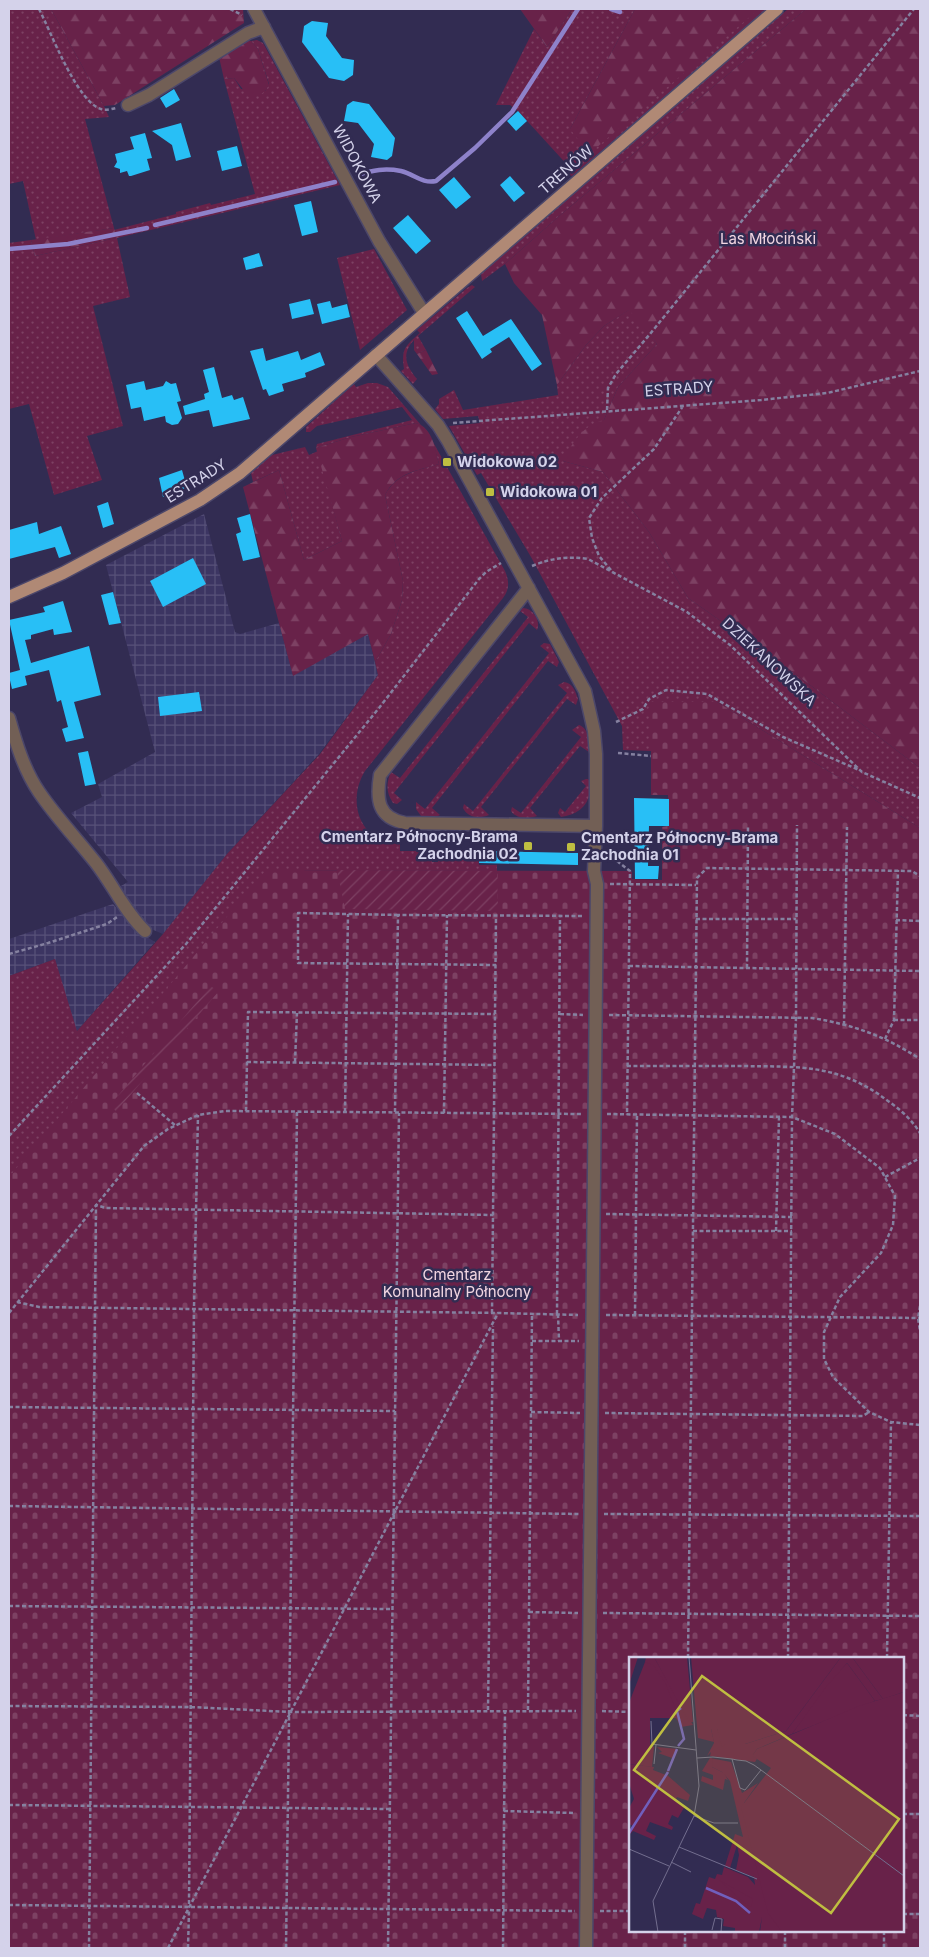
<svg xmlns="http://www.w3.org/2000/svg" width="929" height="1957" viewBox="0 0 929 1957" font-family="Inter,sans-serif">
<defs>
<pattern id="industrial-grid" width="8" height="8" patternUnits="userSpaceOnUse" patternTransform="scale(1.25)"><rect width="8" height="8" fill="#3c3562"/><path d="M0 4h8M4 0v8" fill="none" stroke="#575179"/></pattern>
<pattern id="grass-dots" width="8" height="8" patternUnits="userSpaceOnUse" patternTransform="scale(1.25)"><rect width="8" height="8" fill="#682249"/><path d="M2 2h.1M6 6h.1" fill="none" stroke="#7d4163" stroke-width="1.8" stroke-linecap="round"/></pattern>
<pattern id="forest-firs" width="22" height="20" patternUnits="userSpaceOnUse" patternTransform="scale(1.25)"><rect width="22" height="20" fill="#682249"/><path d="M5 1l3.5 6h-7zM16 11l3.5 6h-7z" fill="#7d4163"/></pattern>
<pattern id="cemetery-stones" width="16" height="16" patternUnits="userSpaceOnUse" patternTransform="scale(1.25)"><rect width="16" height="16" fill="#682249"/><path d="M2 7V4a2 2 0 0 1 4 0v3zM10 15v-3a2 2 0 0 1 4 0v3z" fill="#7d4163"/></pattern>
<pattern id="garden-furrows" width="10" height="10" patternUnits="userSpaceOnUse" patternTransform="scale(1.25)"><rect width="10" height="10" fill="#682249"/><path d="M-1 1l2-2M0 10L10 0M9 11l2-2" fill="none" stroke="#7d4163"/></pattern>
</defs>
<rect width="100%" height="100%" fill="#322c52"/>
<path fill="url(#industrial-grid)" d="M 204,514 L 235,632 L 240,634 L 279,623 L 293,675 L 368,634 L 378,675 L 319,754 L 227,854 L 163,934 L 151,929 L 139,918 L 119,887 L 128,882 L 71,813 L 102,797 L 98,784 L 155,752 L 106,565 Z
M 113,904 L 137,931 L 155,942 L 76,1032 L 55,959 L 9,976 L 9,939 Z"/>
<path fill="url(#grass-dots)" d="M 9,9 L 51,9 L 104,106 L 109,117 L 85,119 L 114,228 L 36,240 L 23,181 L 9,184 Z
M 572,9 L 635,9 L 570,129 L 759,9 L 766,9 L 572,176 L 566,174 L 571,169 L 518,111 L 510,105 L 496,105 L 534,29 L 547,47 Z
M 788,9 L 806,9 L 558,217 L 505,264 L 482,281 L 481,274 Z
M 257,40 L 263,43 L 340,185 L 117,238 L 130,297 L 93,306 L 123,426 L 87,436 L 102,480 L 54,495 L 29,404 L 9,409 L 9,243 L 31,240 L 35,256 L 116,238 L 114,230 L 176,214 L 176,212 L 210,203 L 211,205 L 255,194 L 224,79 L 234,78 L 241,89 L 265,91 L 269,84 L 258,49 L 251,41 Z
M 374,249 L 407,310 L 360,350 L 337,258 Z
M 472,285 L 475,287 L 418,336 L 426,350 L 417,354 L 414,350 L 414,340 C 401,354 406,366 417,379 L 413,384 L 401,371 L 404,369 C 401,349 405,346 420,333 L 417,330 L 467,288 Z
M 630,309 L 657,344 L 618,387 L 604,420 L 563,461 L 603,472 L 649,532 L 688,598 L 785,666 L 920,768 L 920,828 L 717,702 L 651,702 L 651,751 L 623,750 L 622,726 L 531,557 L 481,473 L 477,475 L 449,426 L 480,423 L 478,416 L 443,419 L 435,409 L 439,404 L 439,399 L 454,390 L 463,410 L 558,395 L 557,385 L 586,345 L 604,326 Z
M 368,383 L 377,383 L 388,387 L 421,425 L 416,423 L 351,437 L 316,448 L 317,444 L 412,420 L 402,407 L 317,426 L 310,432 L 306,432 L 306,427 L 354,384 L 356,387 Z
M 433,442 L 505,571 C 509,580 510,589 503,598 L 365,771 C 346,802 360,843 400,844 L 400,851 L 432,851 L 432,862 L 438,862 L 438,851 L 478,851 L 479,865 L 497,865 L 497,871 L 305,870 L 9,1243 L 9,976 L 55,959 L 77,1031 L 163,934 L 227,854 L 320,754 L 378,675 L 375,662 L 391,634 L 402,600 L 403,581 L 385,495 C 397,473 416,471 439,464 Z
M 305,447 L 309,455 L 318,451 L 342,541 L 304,560 L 279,470 L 253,482 L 251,473 L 272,455 Z
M 523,608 C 533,608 541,621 537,630 L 529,623 L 394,793 L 402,800 L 397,804 L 393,803 C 386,793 386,783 391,772 L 400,778 L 528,617 L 520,611 Z
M 544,643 L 550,644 L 559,662 L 557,667 L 548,661 L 432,808 L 440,815 L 438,816 L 421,816 L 416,809 L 416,802 L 425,809 L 549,653 L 540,646 Z
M 564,682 C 573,683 575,691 578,699 L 576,705 L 567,699 L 481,807 L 489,815 C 479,819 468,818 463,808 L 464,804 L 473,811 L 567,693 L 558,685 Z
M 579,725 C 590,729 588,742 589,752 L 580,746 L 530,808 L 537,816 C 529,819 516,819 511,811 L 512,807 L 521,813 L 581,737 L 572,730 Z
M 586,779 L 588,779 C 591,783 590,786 590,791 C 588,808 575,815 561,817 L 558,813 L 560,808 L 565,812 L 586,786 L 581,781 Z"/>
<path fill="url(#forest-firs)" d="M 51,9 L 243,9 L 244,23 L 115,105 L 104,106 Z
M 520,9 L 572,9 L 547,47 Z
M 635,9 L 759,9 L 589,154 L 570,129 Z
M 806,9 L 920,9 L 920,768 L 785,666 L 688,598 L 649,532 L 603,472 L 563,461 C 572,443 584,424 604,420 L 618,387 L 657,344 L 629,310 L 604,326 L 586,345 L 557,385 L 542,315 L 514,283 L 505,264 L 558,217 Z
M 246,40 L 251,41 L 258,49 L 269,85 C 264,94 259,96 249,97 L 234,78 L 224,79 L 219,57 Z
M 114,228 L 116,238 L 35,256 L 31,240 Z
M 426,350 L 438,374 L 432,375 L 417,354 Z
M 416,423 C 433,428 435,449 439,464 C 417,471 397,472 385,495 L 403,581 L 402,600 L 391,634 L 375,662 L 368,634 L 293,676 L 243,487 L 279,470 L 304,560 L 342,541 L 316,448 L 351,437 Z"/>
<path fill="url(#cemetery-stones)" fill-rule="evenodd" d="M 651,702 L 717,702 L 920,828 L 920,1948 L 9,1948 L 9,1177 L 266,870 L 630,871 L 632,872 L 632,879 L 662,880 L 662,827 L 668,826 L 668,795 L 651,795 ZM 630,1658 L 903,1658 L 903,1931 L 630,1931 Z"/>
<path fill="url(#garden-furrows)" d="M 337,870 L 497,871 L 498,911 L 345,909 Z
M 210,986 L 219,991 L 116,1112 L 111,1104 Z"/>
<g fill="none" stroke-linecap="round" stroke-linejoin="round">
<path stroke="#8e82ca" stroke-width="4.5" d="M 611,9 L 620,12
M 358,175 C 373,170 385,168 401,171 C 414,174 422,184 436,181 L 475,148 L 512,112 L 578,9
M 155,225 L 335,182
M 9,249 L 68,244 L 147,228"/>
</g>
<path fill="#28bff6" d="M 312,21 L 328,23 L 326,36 L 342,58 L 354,60 L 353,75 L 344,81 L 329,78 L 302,42 L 304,26 Z
M 174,89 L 180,100 L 166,108 L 160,98 Z
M 353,101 L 369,104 L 395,138 L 392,156 L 387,160 L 371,157 L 374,144 L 358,123 L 344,121 L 347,105 Z
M 518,111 L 527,121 L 516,131 L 507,121 Z
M 181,123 L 191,157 L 176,161 L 172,145 L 152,131 Z
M 145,133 L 152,158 L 147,159 L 150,170 L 131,176 L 129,176 L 127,171 L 120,173 L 120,169 L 114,167 L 117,162 L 115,154 L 134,149 L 130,137 Z
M 237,146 L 242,166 L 222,171 L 217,151 Z
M 510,176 L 525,193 L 514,202 L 500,185 Z
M 454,177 L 471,197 L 456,209 L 439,190 Z
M 311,201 L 318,232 L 302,236 L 294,205 Z
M 408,215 L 431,241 L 416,254 L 393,228 Z
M 259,253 L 263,266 L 246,270 L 243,258 Z
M 310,299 L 314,314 L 292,319 L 289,304 Z
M 330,301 L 332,308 L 347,304 L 350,317 L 322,324 L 317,304 Z
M 467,311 L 483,336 L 511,319 L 542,364 L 532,371 L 509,337 L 490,349 L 492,352 L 482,359 L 456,318 Z
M 263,348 L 266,361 L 298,351 L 301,360 L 320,352 L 325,365 L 305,373 L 306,377 L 282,384 L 284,391 L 269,396 L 266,389 L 263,390 L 250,351 Z
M 214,367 L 222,398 L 232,395 L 234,400 L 243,397 L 250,419 L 213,427 L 209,410 L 185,415 L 183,406 L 205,399 L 204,394 L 209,392 L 203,370 Z
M 144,381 L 146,390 L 163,386 L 166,381 L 171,384 L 176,383 L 181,401 L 177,402 L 182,418 L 178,424 L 172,425 L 166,422 L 165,416 L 144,421 L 141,407 L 131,409 L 126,385 Z
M 182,470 L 187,488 L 163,497 L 159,478 Z
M 108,502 L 114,524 L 103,528 L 97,506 Z
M 250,514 L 260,557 L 243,561 L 236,534 L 241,532 L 237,518 Z
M 37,522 L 39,534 L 61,526 L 71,554 L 59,558 L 55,547 L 9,559 L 9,530 Z
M 193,558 L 206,584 L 163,607 L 150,581 Z
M 113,592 L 121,623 L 109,625 L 101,595 Z
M 63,601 L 72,632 L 54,635 L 53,629 L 31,635 L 31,639 L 25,640 L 31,663 L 89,646 L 101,695 L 74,702 L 84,738 L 66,742 L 62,729 L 68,727 L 61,700 L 57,702 L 49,670 L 25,676 L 27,685 L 12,689 L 9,676 L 9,673 L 20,670 L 9,620 L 45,612 L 43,607 Z
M 199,692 L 202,711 L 160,716 L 158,697 Z
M 88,751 L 96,784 L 85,786 L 78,753 Z
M 634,798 L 669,799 L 669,826 L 649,826 L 648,866 L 659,866 L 658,879 L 635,879 Z
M 480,851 L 578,853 L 578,865 L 479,863 Z"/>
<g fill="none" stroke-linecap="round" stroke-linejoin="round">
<g stroke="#4c476a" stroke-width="15">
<path id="minor" d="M 254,9 L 379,241 L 424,313
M 128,105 L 149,95 L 248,33 L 264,27
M 376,355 L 438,425 L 448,441 L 585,691 L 594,731 L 596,754 L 596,826 L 405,823 C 378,818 376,800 380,775 L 529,588
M 9,718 C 16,743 24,770 39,792 C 56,817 77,839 96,863 C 113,885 125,912 145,931
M 586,1948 L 597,884 L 594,871 L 596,826"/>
</g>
<g stroke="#4c476a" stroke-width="15">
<path id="major" d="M 9,597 L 63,573 L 200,500 L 240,473 L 777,9"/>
</g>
<path stroke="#8581a0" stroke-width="2.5" stroke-dasharray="4 2.5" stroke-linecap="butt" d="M 39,9 C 51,32 77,102 101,109 C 105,111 112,109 116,108
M 230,9 L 242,15
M 607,410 L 608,388 L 616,374 L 650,334 L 914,9
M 453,423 L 761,400 L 827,393 L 920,371
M 532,566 C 551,558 568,556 588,559 L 687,612 L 730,645 L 862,772 L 920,798
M 611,570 L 599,556 L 592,538 L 589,518 L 602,498 L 654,449 L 683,406
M 616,722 L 643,709 L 649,699 L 666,690 L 707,694 L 783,737 L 859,770
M 618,753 L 651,756
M 617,861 L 630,871 L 627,1115
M 610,884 L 696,885
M 398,915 L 298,913 L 298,963 L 496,965
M 696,919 L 796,919
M 896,920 L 920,921
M 9,954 L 48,943 L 107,924 L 117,917
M 629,966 L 920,971
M 747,968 L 748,825
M 560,1014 L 583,1015
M 609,1015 L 812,1018 C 854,1025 885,1036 920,1059
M 894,1020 L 920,1020
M 844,1025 L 847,827
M 885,1039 L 894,1020 L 898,870
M 247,1062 L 495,1065
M 295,1062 L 297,1013
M 627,1066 C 664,1066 702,1066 739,1066 C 798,1067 838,1063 888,1101 C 901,1110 912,1120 920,1133
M 137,1093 L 176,1126
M 246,1111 L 248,1012 L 495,1014
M 345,1112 L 348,914
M 395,1112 L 398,915 L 584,916
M 444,1113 L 447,915
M 607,1114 L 792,1117 L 835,1134 L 880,1168 L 895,1196 L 893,1225 L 881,1253 L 840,1297 L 824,1332 L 824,1359 L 833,1377 L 869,1412 L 891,1422 L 920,1425
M 9,1136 L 186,944 L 379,708 L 479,579 L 486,572 L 501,563
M 885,1177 L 920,1158
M 606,1214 L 792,1217
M 693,1231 L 792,1231
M 776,1231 L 779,1117
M 17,1302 L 39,1307 L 498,1313
M 920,1306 L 918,1318 L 920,1331
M 9,1313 L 144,1146 L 168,1129 L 198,1115 L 225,1111 L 582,1114
M 492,1313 L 496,915
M 557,1314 L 560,916
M 558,1314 L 559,1341
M 606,1315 L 920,1318
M 635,1315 L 637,1115
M 532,1341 L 579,1341
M 9,1407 L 395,1411
M 531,1412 L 580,1413
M 605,1413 L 863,1416 L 869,1412
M 9,1506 L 579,1514
M 604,1514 L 920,1516
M 9,1606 L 392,1609
M 529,1612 L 578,1613
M 603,1613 L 920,1616
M 688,1658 L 697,878 L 707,868 L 912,871 L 920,876
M 788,1658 L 792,1117 L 796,1018 L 797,825
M 887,1658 L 891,1422
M 9,1706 L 191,1707 L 290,1712 L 576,1711
M 488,1710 L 493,1326
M 528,1710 L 532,1314
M 602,1711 L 630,1712
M 903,1715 L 920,1716
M 9,1805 L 390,1809
M 504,1811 L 575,1813
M 903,1814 L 920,1814
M 189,1904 L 194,1308 L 198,1115
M 9,1905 L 575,1911
M 600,1911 L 630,1911
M 903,1914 L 920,1914
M 89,1948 L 96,1205 L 106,1208 L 493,1215
M 168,1948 L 498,1313 L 578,1315
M 188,1948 L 189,1910
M 286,1948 L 297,1112
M 388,1948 L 399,1113
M 503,1948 L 505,1710
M 685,1948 L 685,1931
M 785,1948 L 785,1931
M 884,1948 L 884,1931"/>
<use href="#minor" stroke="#725f55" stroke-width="12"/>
<use href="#major" stroke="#b08975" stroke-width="12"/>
</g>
<g fill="#bfbe41" stroke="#322c52" stroke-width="2">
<rect x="442" y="457" width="10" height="10" rx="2.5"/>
<rect x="485" y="487" width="10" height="10" rx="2.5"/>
<rect x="523" y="841" width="10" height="10" rx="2.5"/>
<rect x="566" y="842" width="10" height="10" rx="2.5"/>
</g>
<g text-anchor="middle" stroke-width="5" stroke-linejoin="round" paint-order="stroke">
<g font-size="15" fill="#d4d2ea" stroke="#322c52">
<text transform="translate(357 164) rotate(62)" y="5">WIDOKOWA</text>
<text transform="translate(566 170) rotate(-41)" y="5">TRENÓW</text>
<text transform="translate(679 389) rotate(-4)" y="5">ESTRADY</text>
<text transform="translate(196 481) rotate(-32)" y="5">ESTRADY</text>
<text transform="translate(769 662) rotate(43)" y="5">DZIEKANOWSKA</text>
</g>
<g font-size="15" fill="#f2d6e2" stroke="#322c52">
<text x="768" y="244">Las Młociński</text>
<text x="457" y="1280">Cmentarz<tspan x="457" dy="17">Komunalny Północny</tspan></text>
</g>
<g font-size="15" font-weight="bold" fill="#d4d2ea" stroke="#322c52" text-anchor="start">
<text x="457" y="467">Widokowa 02</text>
<text x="500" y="497">Widokowa 01</text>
<text x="518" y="842" text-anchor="end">Cmentarz Północny-Brama<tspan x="518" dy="17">Zachodnia 02</tspan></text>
<text x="581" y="843">Cmentarz Północny-Brama<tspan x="581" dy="17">Zachodnia 01</tspan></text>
</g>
</g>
<g transform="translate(629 1657)">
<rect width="275" height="275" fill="#322c52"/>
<path d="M 17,0 L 25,0 L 64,68 L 52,70 L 16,5 ZM 212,0 L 223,0 L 254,42 L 246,44 L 218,6 L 163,77 L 128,92 L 124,98 L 128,102 L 126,105 L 81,99 L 82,95 L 78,99 L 85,86 L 82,72 L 88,72 L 97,87 L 116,87 L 157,74 ZM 28,90 L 49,92 L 38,118 L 61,138 L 59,144 L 48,140 L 46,144 L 56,149 L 49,161 L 43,158 L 39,167 L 44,170 L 43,173 L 21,165 L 17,174 L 27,179 L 25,183 L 4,174 L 0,178 L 4,169 L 0,167 L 0,151 L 5,142 L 0,126 L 0,107 L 25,110 L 24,113 L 37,118 L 43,101 L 29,96 L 33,95 ZM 81,101 L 102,105 L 113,136 L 129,126 L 115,146 L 159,275 L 131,275 L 133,260 L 130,275 L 106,275 L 106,271 L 94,269 L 95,262 L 88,260 L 87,253 L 78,251 L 74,262 L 63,257 L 67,246 L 71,247 L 80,220 L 86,222 L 88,217 L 93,218 L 95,210 L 119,220 L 126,228 L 125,220 L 107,213 L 110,198 L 108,188 L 101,211 L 96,209 L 106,177 L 114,180 L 101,124 L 93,115 L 83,110 Z" fill="#682249"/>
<path d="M 0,0 L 9,0 L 0,28 ZM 25,0 L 58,0 L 64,65 L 60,65 ZM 62,0 L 212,0 L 157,74 L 116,87 L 97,87 L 93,90 L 88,72 L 82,72 L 85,85 L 69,81 ZM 223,0 L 275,0 L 275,35 L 254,42 ZM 16,5 L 24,8 L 36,25 L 50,61 L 21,61 L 21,87 L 25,90 L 23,110 L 0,107 L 0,46 ZM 218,6 L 246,44 L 163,77 L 197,30 ZM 81,101 L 84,102 L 83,110 L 95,116 L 99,123 L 96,122 L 94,133 L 72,124 L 73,119 L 84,123 L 84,118 L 73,114 ZM 90,223 L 124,242 L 122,250 L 118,248 Z" fill="#682249"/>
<path d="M 275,35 L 275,275 L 153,275 L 139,256 L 112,150 L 142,111 L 123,99 L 128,92 L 230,49 Z" fill="#682249"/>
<path fill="none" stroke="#705fbc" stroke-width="2.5" d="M 49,89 L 55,82 L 48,54 L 52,51M 39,114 L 48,92M 0,176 L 39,115M 77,231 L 107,244 L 121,256"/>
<path fill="none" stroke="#736e8f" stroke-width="1" d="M 22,64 L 23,87 L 67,93M 68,101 L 84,100 L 103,102 L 108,103 L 117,104 L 125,108 L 132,113 L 116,133 L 111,131 L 103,102M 25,107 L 27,88M 132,113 L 275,219M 65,159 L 85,166 L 109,166M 50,190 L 128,222M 0,192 L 40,209M 42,205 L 62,215M 83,273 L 86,261 L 93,262 L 92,275M 29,275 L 24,244 L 65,159 L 70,129 L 60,0"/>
<path fill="#bfbe41" fill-opacity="0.15" stroke="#bfbe41" stroke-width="2.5" d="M 73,19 L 270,162 L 202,256 L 5,113 Z"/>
<rect width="275" height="275" fill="none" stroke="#d4d2ea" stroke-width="2.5"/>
</g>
<rect width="929" height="1957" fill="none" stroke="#d4d2ea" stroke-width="20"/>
</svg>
